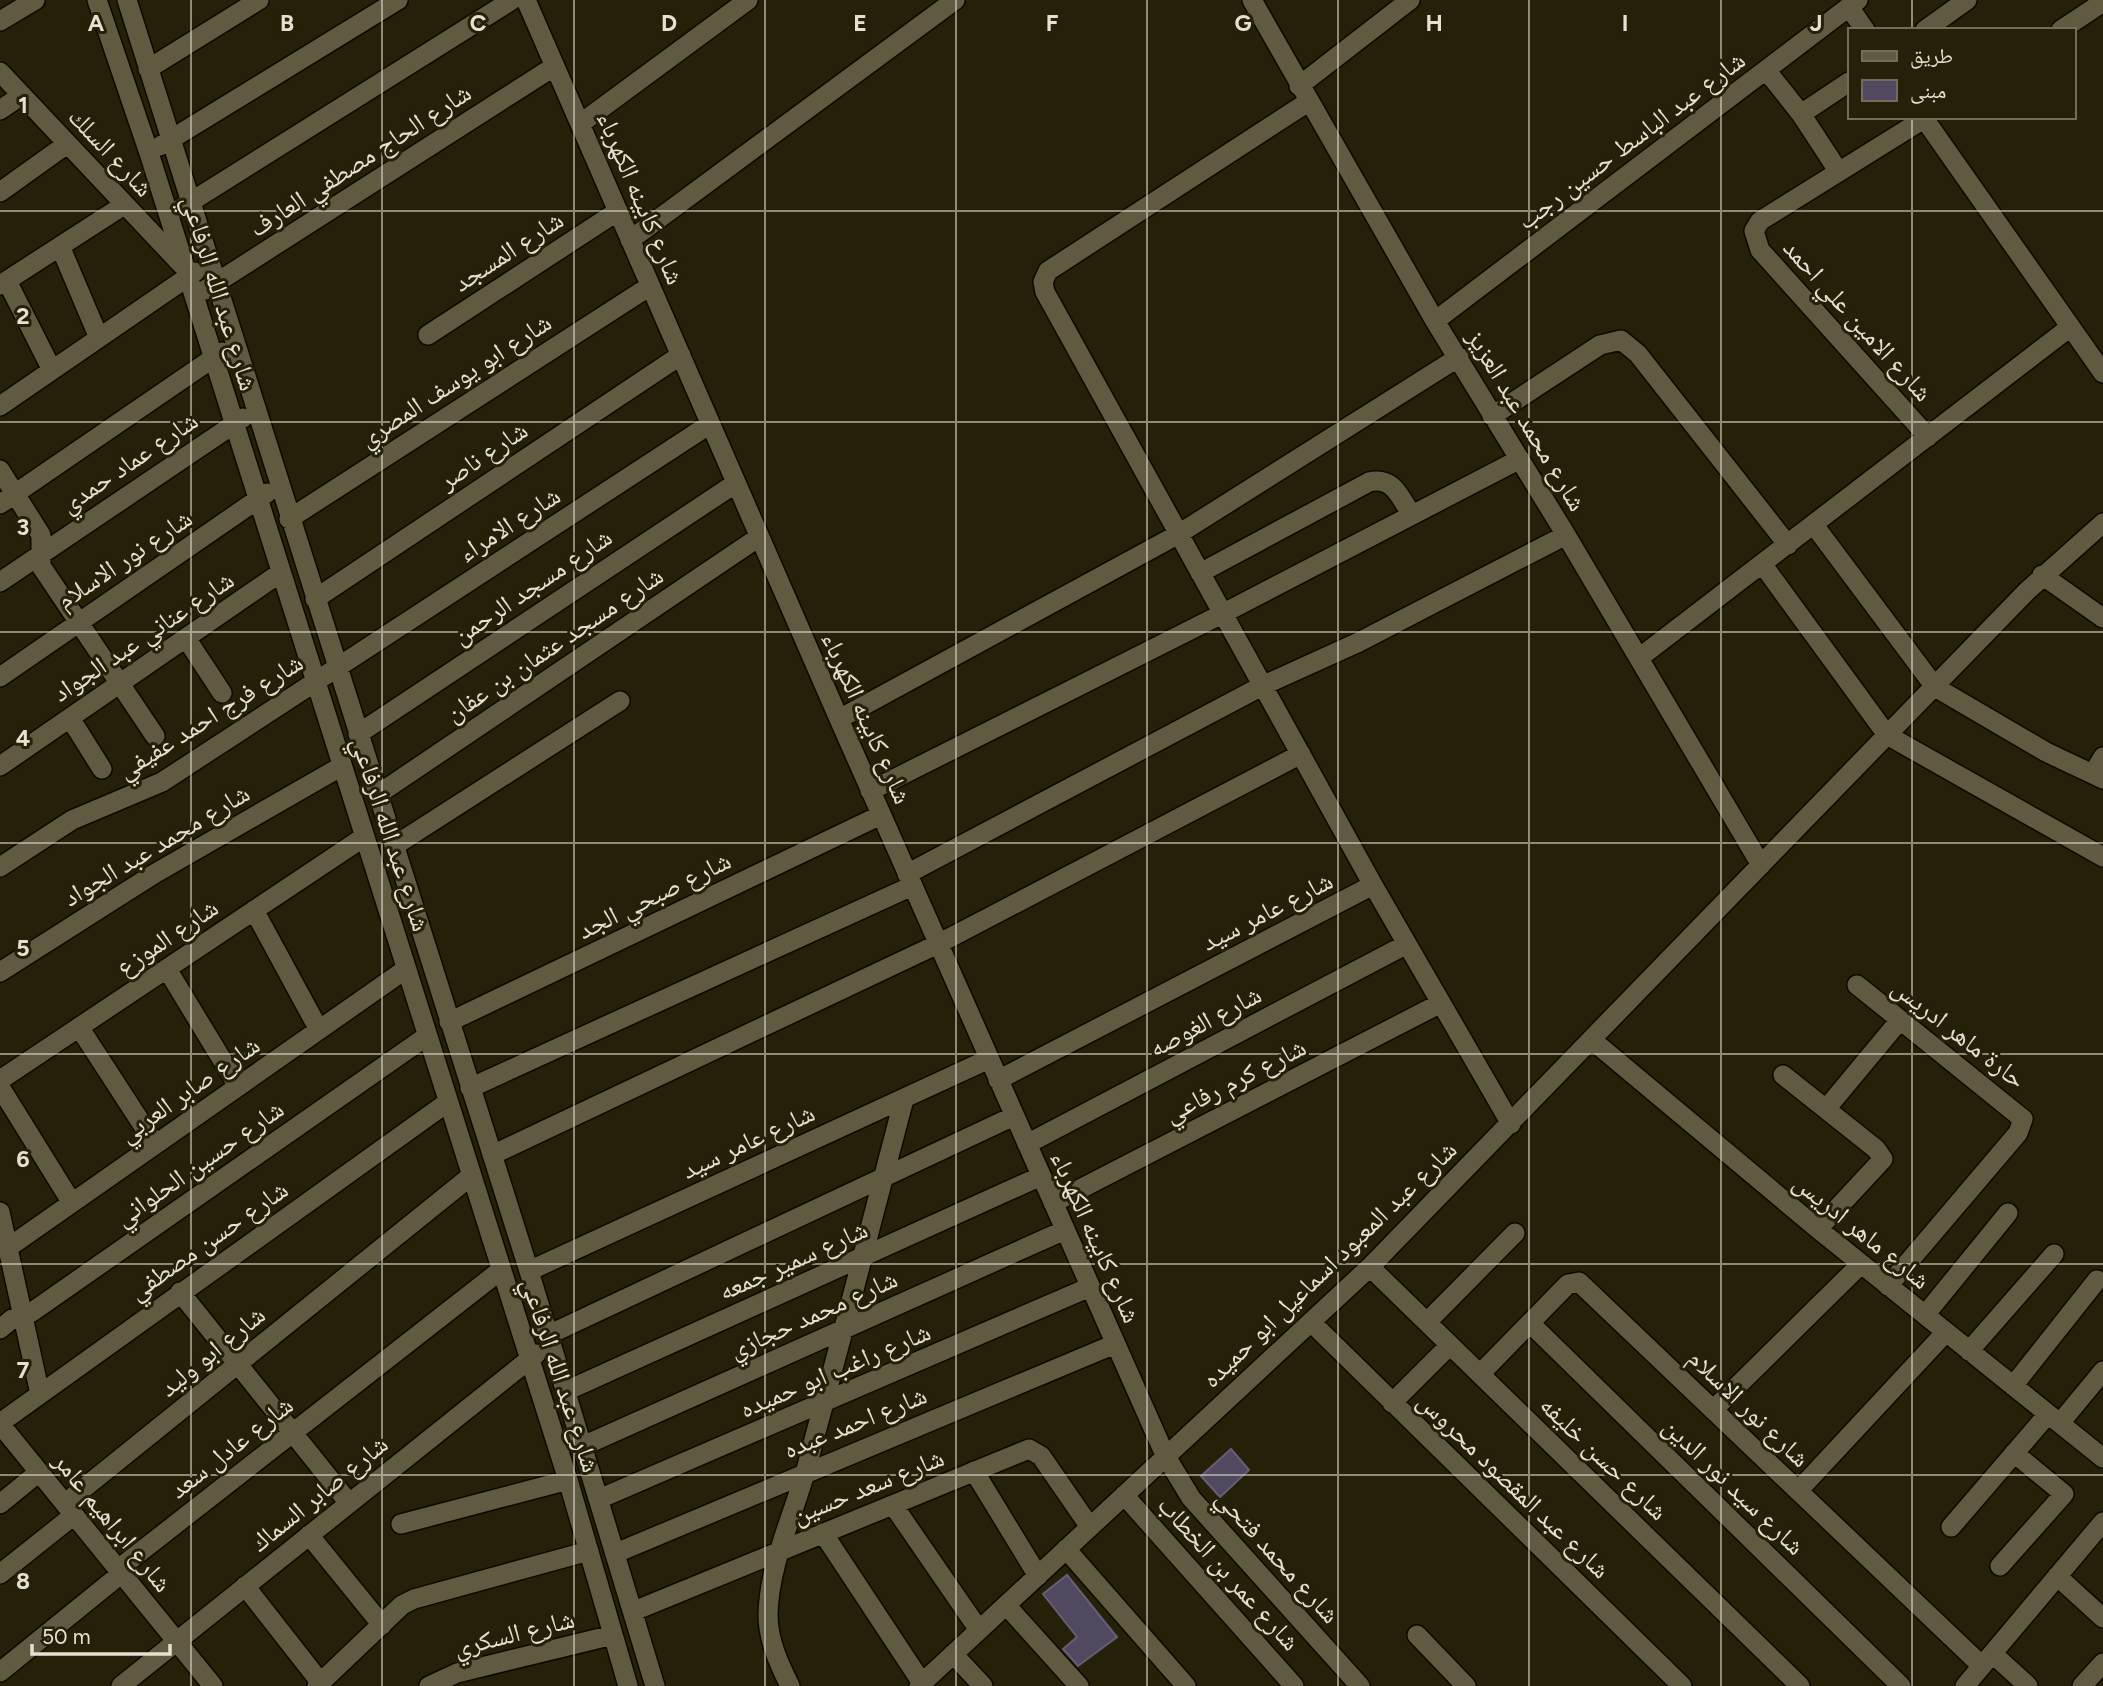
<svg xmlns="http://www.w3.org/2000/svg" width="2103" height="1686" viewBox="0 0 2103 1686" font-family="Figtree,'Noto Naskh Arabic',sans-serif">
<rect width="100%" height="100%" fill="#252008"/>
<path fill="#50495f" stroke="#655e76" stroke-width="2" d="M 1231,1449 L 1249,1470 L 1220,1497 L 1201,1476 Z
M 1067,1575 L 1117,1637 L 1078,1666 L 1063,1649 L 1077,1637 L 1043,1594 Z"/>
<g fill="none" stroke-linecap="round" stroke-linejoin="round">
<g stroke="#0e0900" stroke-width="22">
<path id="street" d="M 97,0 L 149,153 L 568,1480 L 628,1686
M 127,0 L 529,1271 L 655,1686
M 526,0 L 839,719 L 1165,1455 L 1191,1498 L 1360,1686
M 1252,0 L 1435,321 L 1566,535 L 1761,865
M 1849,7 L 1865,30
M 0,21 L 35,0
M 1925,30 L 1967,0
M 2061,30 L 2103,2
M 148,69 L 259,0
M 1766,70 L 1801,114 L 1839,172
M 0,72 L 182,265
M 1299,86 L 1410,0
M 1308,102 L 1048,271 L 1043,282 L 1045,292 L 1373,885 L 1511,1124
M 0,110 L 22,95
M 1801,114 L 1849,82
M 1923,117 L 2103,373
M 1927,117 L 1760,221 L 1754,231 L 1760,250 L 1928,437
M 580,124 L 748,0
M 160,146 L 398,0
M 0,192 L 67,144
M 181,208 L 512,0
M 630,240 L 955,0
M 60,246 L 99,338
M 7,281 L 52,370
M 0,285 L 124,205
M 205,290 L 555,66
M 1435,321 L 1858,0
M 428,335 L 618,211
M 0,406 L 195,272
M 1492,416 L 1600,345 L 1621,340 L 1638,354 L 1788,545
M 0,470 L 41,535 L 41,566 L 155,736
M 0,504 L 222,352
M 289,519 L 650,286
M 1814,525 L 1935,687 L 2046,752 L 2103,779
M 1763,565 L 1887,735 L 2103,857
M 1200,573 L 1369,482 C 1393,476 1400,497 1411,514
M 2042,575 L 2103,618
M 0,582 L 243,418
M 315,599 L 681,355
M 186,638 L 222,693
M 1639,658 L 2069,328
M 0,677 L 267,493
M 70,718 L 102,769
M 839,719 L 1177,535 L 1459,357
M 358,734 L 736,483
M 0,766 L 280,573
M 2093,774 L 2103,757
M 870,791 L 1222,614 L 1520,459
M 377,795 L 759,537
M 394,846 L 620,701
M 0,867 L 72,820 L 162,782 L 710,424
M 907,874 L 1262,686 L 1359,642 L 1566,535
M 254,910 L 319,1030
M 167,969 L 238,1086
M 0,972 L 154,874 L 342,766
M 1857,985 L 2023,1119 L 2018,1133 L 1888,1286
M 449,1022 L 881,815
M 79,1027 L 155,1144
M 1592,1040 L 1818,1229 L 2103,1458
M 1783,1075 L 1876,1149 L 1883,1159 L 1818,1229
M 0,1080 L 364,837
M 998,1080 L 1373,885
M 0,1087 L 72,1203
M 470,1088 L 912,886
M 1826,1109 L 1900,1020
M 1027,1144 L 1407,944
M 492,1155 L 938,944 L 1301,754
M 1053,1203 L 1441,1003
M 0,1212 L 40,1394
M 0,1248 L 9,1247 L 406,969
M 1370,1267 L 1800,1686
M 529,1271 L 989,1059
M 180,1292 L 349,1503
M 1925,1315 L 2008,1213
M 1311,1322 L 1682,1686
M 1427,1322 L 1515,1233
M 1530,1323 L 1901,1686
M 0,1329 L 12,1319 L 32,1312 L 427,1036
M 548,1335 L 1014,1116
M 1969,1351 L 2054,1254
M 1480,1374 L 1568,1284 L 1579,1282 L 1982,1666
M 2013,1386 L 2097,1280
M 566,1391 L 1041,1176
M 1392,1403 L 1450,1345
M 1713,1410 L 1861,1264
M 0,1423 L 448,1102
M 2060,1423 L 2103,1371
M 0,1424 L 213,1686
M 583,1446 L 1065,1230
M 974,1471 L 1038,1576
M 1798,1491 L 1946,1332
M 1124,1495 L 1294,1686
M 599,1499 L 1090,1287
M 0,1504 L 39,1472
M 893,1505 L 979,1630
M 401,1524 L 568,1480
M 1951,1527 L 2048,1414
M 823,1533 L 922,1683
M 309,1535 L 382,1625
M 1066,1549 L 1186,1686
M 616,1553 L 1115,1344
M 2000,1566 L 2064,1494 L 2014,1453
M 0,1574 L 69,1519 L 74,1496 L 471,1176
M 2057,1576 L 2103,1618
M 245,1586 L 321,1683
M 1006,1605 L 1079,1686
M 634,1611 L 1029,1449 L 1041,1456 L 1090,1527
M 1417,1635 L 1466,1686
M 953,1654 L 983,1686
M 1993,1654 L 2028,1686
M 0,1672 L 117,1577 L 126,1563 L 501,1270
M 121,1686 L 536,1354
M 317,1686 L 402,1605 L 414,1599 L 589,1551
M 429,1686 L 457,1673 L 613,1635
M 790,1686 C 779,1664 768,1640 768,1615 C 769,1563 794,1515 807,1466 C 840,1344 872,1221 904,1099
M 919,1686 L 1370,1267 L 2027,591 L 2103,523
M 1965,1686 L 2103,1522
M 2082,1686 L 2103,1663"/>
</g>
<use href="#street" stroke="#605a41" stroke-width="19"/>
</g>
<path fill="none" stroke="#e4e1d3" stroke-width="2" stroke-opacity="0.55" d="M 191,0 L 191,1686M 382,0 L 382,1686M 574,0 L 574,1686M 765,0 L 765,1686M 956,0 L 956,1686M 1147,0 L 1147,1686M 1338,0 L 1338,1686M 1529,0 L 1529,1686M 1721,0 L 1721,1686M 1912,0 L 1912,30M 1912,117 L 1912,1686M 0,211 L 2103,211M 0,422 L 2103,422M 0,632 L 2103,632M 0,843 L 2103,843M 0,1054 L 2103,1054M 0,1264 L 2103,1264M 0,1475 L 2103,1475"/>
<g text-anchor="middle" stroke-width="6" stroke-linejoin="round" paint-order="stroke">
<g font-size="26" fill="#e4e1d3" stroke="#252008">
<text transform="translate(1631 140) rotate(-37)" y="9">شارع عبد الباسط حسين رجب</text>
<text transform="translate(111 152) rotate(47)" y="9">شارع السلك</text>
<text transform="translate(360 160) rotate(-33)" y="9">شارع الحاج مصطفي العارف</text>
<text transform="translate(641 198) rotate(67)" y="9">شارع كابينه الكهرباء</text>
<text transform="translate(508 251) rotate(-33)" y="9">شارع المسجد</text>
<text transform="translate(220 293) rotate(73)" y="9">شارع عبد الله الرفاعي</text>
<text transform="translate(1858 320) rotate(48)" y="9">شارع الامين علي احمد</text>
<text transform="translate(455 380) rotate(-33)" y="9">شارع ابو يوسف المصري</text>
<text transform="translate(1527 420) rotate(59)" y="9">شارع محمد عبد العزيز</text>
<text transform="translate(483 455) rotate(-34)" y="9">شارع ناصر</text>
<text transform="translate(129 462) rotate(-34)" y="9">شارع عماد حمدي</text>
<text transform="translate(509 524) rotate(-33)" y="9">شارع الامراء</text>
<text transform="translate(124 559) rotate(-34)" y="9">شارع نور الاسلام</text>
<text transform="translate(532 586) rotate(-34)" y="9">شارع مسجد الرحمن</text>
<text transform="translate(143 636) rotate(-34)" y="9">شارع عناني عبد الجواد</text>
<text transform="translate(554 644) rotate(-34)" y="9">شارع مسجد عثمان بن عفان</text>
<text transform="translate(210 716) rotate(-32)" y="9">شارع فرج احمد عفيفي</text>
<text transform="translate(867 718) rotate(66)" y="9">شارع كابينه الكهرباء</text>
<text transform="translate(391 834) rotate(72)" y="9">شارع عبد الله الرفاعي</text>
<text transform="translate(156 845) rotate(-31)" y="9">شارع محمد عبد الجواد</text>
<text transform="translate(654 895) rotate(-26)" y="9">شارع صبحي الجد</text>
<text transform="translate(1267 911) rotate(-27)" y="9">شارع عامر سيد</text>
<text transform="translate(167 937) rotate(-34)" y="9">شارع الموزع</text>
<text transform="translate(1205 1021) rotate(-28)" y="9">شارع الغوصه</text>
<text transform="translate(1959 1033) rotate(38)" y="9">حارة ماهر ادريس</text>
<text transform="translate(1235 1080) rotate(-27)" y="9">شارع كرم رفاعي</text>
<text transform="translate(189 1089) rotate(-35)" y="9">شارع صابر العربي</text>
<text transform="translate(748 1141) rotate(-25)" y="9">شارع عامر سيد</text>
<text transform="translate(199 1163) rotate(-35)" y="9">شارع حسين الحلواني</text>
<text transform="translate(1862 1231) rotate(39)" y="9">شارع ماهر ادريس</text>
<text transform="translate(1096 1237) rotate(66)" y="9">شارع كابينه الكهرباء</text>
<text transform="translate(208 1240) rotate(-35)" y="9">شارع حسن مصطفي</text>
<text transform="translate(793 1260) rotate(-24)" y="9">شارع سمير جمعه</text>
<text transform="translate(1329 1264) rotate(-44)" y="9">شارع عبد المعبود اسماعيل ابو حميده</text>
<text transform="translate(813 1314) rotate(-24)" y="9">شارع محمد حجازي</text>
<text transform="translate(212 1351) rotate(-39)" y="9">شارع ابو وليد</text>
<text transform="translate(835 1370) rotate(-23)" y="9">شارع راغب ابو حميده</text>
<text transform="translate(561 1375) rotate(72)" y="9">شارع عبد الله الرفاعي</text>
<text transform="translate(1749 1408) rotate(44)" y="9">شارع نور الاسلام</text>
<text transform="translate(855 1422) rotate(-22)" y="9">شارع احمد عبده</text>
<text transform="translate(231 1447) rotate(-38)" y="9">شارع عادل سعد</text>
<text transform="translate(1604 1458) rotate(44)" y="9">شارع حسن خليفه</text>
<text transform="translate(1514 1485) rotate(44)" y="9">شارع عبد المقصود محروس</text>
<text transform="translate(868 1486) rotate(-22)" y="9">شارع سعد حسين</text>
<text transform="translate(1734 1486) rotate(44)" y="9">شارع سيد نور الدين</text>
<text transform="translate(319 1493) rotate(-39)" y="9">شارع صابر السماك</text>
<text transform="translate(113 1522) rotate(51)" y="9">شارع ابراهيم عامر</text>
<text transform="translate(1278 1556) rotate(48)" y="9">شارع محمد فتحي</text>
<text transform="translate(1229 1573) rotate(48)" y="9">شارع عمر بن الخطاب</text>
<text transform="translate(514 1633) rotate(-14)" y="9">شارع السكري</text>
</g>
</g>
<g font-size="23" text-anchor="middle" font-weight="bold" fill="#e4e1d3" stroke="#252008" stroke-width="6" stroke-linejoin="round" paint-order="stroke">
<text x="96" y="31">A</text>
<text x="287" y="31">B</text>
<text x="478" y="31">C</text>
<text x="669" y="31">D</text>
<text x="860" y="31">E</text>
<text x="1052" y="31">F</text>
<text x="1243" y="31">G</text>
<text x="1434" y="31">H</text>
<text x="1625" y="31">I</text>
<text x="1816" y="31">J</text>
<text x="23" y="113">1</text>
<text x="23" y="324">2</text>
<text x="23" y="535">3</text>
<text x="23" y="746">4</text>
<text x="23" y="956">5</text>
<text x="23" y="1167">6</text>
<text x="23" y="1378">7</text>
<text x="23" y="1589">8</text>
</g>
<rect x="1848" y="28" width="228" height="91" fill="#252008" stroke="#716d59" stroke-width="2"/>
<rect x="1862" y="51" width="35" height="10" fill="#605a41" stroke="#716d59" stroke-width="2"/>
<text x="1910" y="63" font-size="21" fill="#e4e1d3">طريق</text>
<rect x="1862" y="80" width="35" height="21" fill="#50495f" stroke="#716d59" stroke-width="2"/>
<text x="1910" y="98" font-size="21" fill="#e4e1d3">مبنى</text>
<path d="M32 1644v10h138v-10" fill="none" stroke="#e4e1d3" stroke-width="3.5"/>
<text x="42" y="1644" font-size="21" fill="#e4e1d3" stroke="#252008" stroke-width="5" paint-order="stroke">50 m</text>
</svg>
